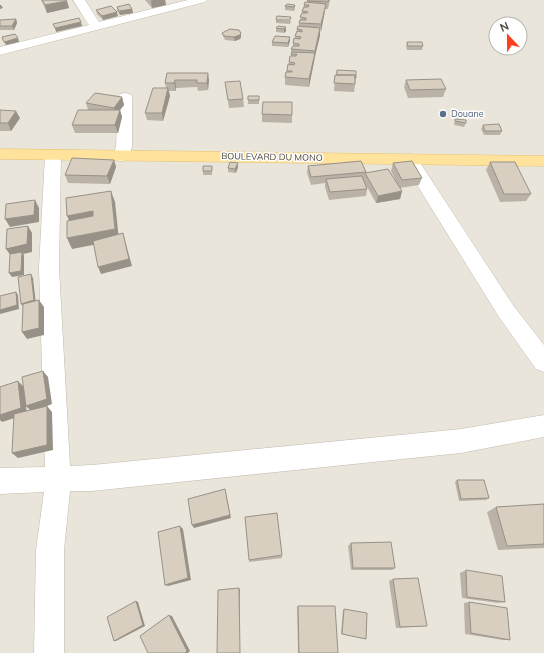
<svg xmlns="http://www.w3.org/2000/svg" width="544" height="653" viewBox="0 0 544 653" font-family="Mulish,sans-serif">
<rect width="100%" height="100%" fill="#f6f3ec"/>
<path fill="#eae5da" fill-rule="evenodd" d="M 0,0 L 544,0 L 544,653 L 0,653 ZM 496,24 L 520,24 L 520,48 L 496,48 Z"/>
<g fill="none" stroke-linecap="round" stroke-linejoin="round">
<g stroke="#c2bbae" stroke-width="1">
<path id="minor" d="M 73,0 L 85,0 L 99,22 L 188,0 L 207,0 L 205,2 L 0,55 L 0,47 L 89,25 Z
M 125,93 L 130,94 L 132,97 L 132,147 L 127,160 L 121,161 L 115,160 L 113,156 L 116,147 L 118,97 L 120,94 Z
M 53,150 L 59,151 L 61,155 L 59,268 L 70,466 L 92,465 L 461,429 L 544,415 L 544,437 L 461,453 L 92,491 L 70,491 L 64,550 L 64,653 L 34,653 L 36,550 L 44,492 L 0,494 L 0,468 L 45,467 L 39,268 L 45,155 L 47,151 Z
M 409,154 L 415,155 L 513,305 L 544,345 L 544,372 L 536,369 L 499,317 L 401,159 L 403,155 Z"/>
</g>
<g stroke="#e6c16a" stroke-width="1">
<path id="primary" d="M 0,149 L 544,156 L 544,166 L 0,159 Z"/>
</g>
<use href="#minor" fill="#fff" fill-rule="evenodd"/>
<use href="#primary" fill="#ffe39c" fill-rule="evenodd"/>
</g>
<path fill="#bab2a6" d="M 41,0 L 66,0 L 69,8 L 47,13 L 43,4 Z
M 145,0 L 165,0 L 166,5 L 152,8 Z
M 308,0 L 330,0 L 328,9 L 325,9 L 309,87 L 285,85 L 285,77 L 291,56 L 291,49 L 293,46 L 293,43 L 295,39 L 297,29 L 299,26 L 299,23 L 304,5 L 307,3 Z
M 295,5 L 295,9 L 294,11 L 285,10 L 285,6 Z
M 117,7 L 132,9 L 133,13 L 120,15 L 117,11 Z
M 96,10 L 118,16 L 103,20 L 97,14 Z
M 16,19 L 17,23 L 14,30 L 0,30 L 0,20 Z
M 276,20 L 291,21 L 290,24 L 276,23 Z
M 286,27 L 286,31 L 284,33 L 276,32 L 276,28 Z
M 222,33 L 241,37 L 240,39 L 235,41 L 225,40 L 223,36 Z
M 290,41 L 288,47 L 272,46 L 272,42 Z
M 407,42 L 423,46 L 422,50 L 407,50 L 406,46 Z
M 337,70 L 356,78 L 354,92 L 334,91 L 335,75 L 336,75 Z
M 167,73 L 209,80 L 208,90 L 198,91 L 197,87 L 176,88 L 176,91 L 169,91 L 170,96 L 163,121 L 147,120 L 145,113 L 166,88 L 165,83 Z
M 406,80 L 446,89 L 443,97 L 408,98 L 404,87 Z
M 225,82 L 243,99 L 244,107 L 229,108 Z
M 248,96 L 259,96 L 259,104 L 248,104 Z
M 122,97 L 124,105 L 120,110 L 122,117 L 118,133 L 75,133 L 72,125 L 88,110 L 86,103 Z
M 292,102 L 292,123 L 262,122 L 262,114 Z
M 0,110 L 20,118 L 11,131 L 0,131 Z
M 455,119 L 466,123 L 464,127 L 454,125 Z
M 483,125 L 502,131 L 500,135 L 484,135 L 481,129 Z
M 114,160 L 116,167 L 110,184 L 68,183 L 65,175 Z
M 490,162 L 531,194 L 526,201 L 500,202 L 486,170 Z
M 238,163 L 238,167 L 236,173 L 228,172 L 228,168 Z
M 393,163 L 422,178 L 419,185 L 400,188 L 402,191 L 400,199 L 376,203 L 366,185 L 367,189 L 366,196 L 329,200 L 325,187 L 325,183 L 311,185 L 307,173 L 308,166 L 366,172 L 366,173 L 396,181 L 391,171 Z
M 212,166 L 212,175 L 203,175 L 203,171 Z
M 457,480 L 489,498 L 486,500 L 459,501 L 455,482 Z
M 544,504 L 544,548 L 498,550 L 487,512 L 496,507 Z
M 351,543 L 395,568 L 392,570 L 351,570 L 348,546 Z
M 282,555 L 282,558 L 249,562 L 249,560 Z
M 466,570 L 505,602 L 498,603 L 462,598 L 460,573 Z
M 393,579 L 427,626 L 396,628 L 389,581 Z
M 469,602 L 510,640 L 503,640 L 465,634 L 464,603 Z
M 298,606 L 338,653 L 298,653 L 297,607 Z
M 344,609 L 366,639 L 341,634 L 343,610 Z"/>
<path fill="#979187" d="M 153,0 L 165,0 L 166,5 L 152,8 L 151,1 Z
M 67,1 L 69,8 L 47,13 L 45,5 Z
M 326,4 L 325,11 L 321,32 L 321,24 Z
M 0,5 L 1,5 L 3,8 L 0,9 Z
M 132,9 L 133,13 L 120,15 L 119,11 Z
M 117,12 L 118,16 L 103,20 L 102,16 Z
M 16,19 L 17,23 L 14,30 L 12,26 Z
M 81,22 L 82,26 L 56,32 L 55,28 Z
M 286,27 L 286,31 L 284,33 L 284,29 Z
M 320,28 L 320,36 L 314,59 L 315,51 Z
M 241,33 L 241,37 L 240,39 L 235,41 L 234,37 Z
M 290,37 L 290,41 L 288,47 L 288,43 Z
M 18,38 L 19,42 L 6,45 L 4,42 Z
M 315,53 L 314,61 L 309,87 L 309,79 Z
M 208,73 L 209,80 L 208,90 L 207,83 Z
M 175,80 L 176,88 L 176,91 L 174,83 Z
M 168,88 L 170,96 L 163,121 L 162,113 Z
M 122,97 L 124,105 L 120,110 L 122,117 L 118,133 L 115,125 L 116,115 L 114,108 Z
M 16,111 L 20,118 L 11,131 L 8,123 Z
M 114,160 L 116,167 L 110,184 L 107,176 Z
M 238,163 L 238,167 L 236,173 L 235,169 Z
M 111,191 L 115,202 L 119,240 L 72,249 L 67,238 L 115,229 Z
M 402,191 L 400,199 L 376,203 L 378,196 Z
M 35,200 L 39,208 L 39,222 L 10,227 L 5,219 Z
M 93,211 L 97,222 L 72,227 L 67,216 Z
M 28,226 L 32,233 L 32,252 L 23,254 L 24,255 L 24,275 L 12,277 L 9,273 L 11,256 L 6,249 Z
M 123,233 L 125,241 L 132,266 L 101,274 L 98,267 Z
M 31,274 L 33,278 L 36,304 L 24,307 L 21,304 Z
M 16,292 L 18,295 L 19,309 L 0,314 L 0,310 Z
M 39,300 L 44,307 L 44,335 L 27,339 L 22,332 Z
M 43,371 L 48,377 L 52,404 L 32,412 L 26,406 L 27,414 L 2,422 L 0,420 L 0,415 L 18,381 L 24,387 Z
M 47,406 L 52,412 L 53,450 L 18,458 L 12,453 Z
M 225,489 L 231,518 L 194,528 L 192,525 Z
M 180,526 L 183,529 L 191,580 L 168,586 L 165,585 Z
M 239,588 L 240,590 L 240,653 Z
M 136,601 L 138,602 L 145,626 L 116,641 L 114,641 Z
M 169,615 L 172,616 L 190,651 L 188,653 L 185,653 Z"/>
<path fill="#d8cfc1" stroke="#979187" d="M 42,0 L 66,0 L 67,1 L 45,5 Z
M 308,0 L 329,0 L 328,2 L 307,1 Z
M 305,2 L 326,4 L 321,24 L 299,23 L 300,20 L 306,20 L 306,18 L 300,17 L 302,13 L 307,13 L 308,12 L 302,11 L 304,7 L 308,7 L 309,5 L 304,5 Z
M 129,4 L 132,9 L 119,11 L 117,7 Z
M 287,4 L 295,5 L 294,7 L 285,6 Z
M 111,6 L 117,12 L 102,16 L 96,10 Z
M 277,16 L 291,17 L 290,20 L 276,20 Z
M 79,18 L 81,22 L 55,28 L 53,24 Z
M 16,19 L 12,26 L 0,26 L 0,20 Z
M 278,26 L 286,27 L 284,29 L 276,28 Z
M 298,26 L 320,28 L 315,51 L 291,49 L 293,46 L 299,46 L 299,44 L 293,43 L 294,38 L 300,39 L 301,37 L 295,36 L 297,31 L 302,32 L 302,30 L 297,29 Z
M 230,29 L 239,30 L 241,33 L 240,35 L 234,37 L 224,36 L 222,33 Z
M 15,34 L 18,38 L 4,42 L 2,37 Z
M 275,36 L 290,37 L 288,43 L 272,42 Z
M 407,42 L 422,42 L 423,46 L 408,46 Z
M 292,52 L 315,53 L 309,79 L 285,77 L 286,72 L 292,72 L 292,71 L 287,71 L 288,64 L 294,65 L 295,63 L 289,62 L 290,56 L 296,56 L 297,54 L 291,54 Z
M 337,70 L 356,71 L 356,78 L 355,78 L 355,75 L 337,75 Z
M 167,73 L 208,73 L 207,83 L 197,83 L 197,80 L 175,80 L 174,83 L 165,83 Z
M 335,75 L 355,75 L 355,84 L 334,83 Z
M 441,79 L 446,89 L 410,90 L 406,80 Z
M 240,81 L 243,99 L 228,100 L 225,82 Z
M 153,88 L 168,88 L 162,113 L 145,113 Z
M 95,93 L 122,97 L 114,108 L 86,103 Z
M 248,96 L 259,96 L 259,100 L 248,100 Z
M 263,102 L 292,102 L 292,115 L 262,114 Z
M 0,110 L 16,111 L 8,123 L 0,123 Z
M 78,110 L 120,110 L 115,125 L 72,125 Z
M 455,119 L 466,120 L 466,123 L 455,121 Z
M 499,124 L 502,131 L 485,131 L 483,125 Z
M 72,158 L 114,160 L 107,176 L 65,175 Z
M 361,161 L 366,172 L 311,177 L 308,166 Z
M 412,161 L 422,178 L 402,180 L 393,163 Z
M 230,162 L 238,163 L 235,169 L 228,168 Z
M 490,162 L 515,162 L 531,194 L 504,194 Z
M 203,166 L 212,166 L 212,171 L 203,171 Z
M 388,169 L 402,191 L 378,196 L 365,173 Z
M 362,176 L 367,189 L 330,192 L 326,179 Z
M 111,191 L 115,229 L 67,238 L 67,221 L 93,216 L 93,211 L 67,216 L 66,198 Z
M 35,200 L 34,215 L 5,219 L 6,204 Z
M 28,226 L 27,244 L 6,249 L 7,229 Z
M 123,233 L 129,259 L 98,267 L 93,241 Z
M 22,252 L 21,271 L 9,273 L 10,254 Z
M 31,274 L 34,300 L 21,304 L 18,277 Z
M 16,292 L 17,305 L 0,310 L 0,296 Z
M 39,300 L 39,328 L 22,332 L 23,304 Z
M 43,371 L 47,399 L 26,406 L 22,377 Z
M 18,381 L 21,408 L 0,415 L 0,387 Z
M 47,406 L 47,445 L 12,453 L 14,414 Z
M 457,480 L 484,480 L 489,498 L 461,499 Z
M 225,489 L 230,515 L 192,525 L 188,499 Z
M 544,504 L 544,544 L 507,546 L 496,507 Z
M 277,513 L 282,555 L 249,560 L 245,517 Z
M 180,526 L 188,578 L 165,585 L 158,532 Z
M 391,542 L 395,568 L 353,568 L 351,543 Z
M 466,570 L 502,576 L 505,602 L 467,597 Z
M 418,578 L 427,626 L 400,627 L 393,579 Z
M 239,588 L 240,653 L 217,653 L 218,590 Z
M 136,601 L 143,625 L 114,641 L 107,617 Z
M 469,602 L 507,608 L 510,640 L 471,633 Z
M 298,606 L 335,606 L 338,653 L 299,653 Z
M 344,609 L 367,613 L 366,639 L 342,634 Z
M 169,615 L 187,651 L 185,653 L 148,653 L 140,636 Z"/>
<circle fill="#5c6f8a" stroke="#fff" stroke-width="1.5" cx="443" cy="114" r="4"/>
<g text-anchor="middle" stroke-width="3" stroke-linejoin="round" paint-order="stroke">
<g font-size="9" fill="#4e5e75" stroke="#fff" text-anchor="start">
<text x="451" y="117">Douane</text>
</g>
<g font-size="9" fill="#4b4439" stroke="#fff">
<text transform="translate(272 157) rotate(1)" y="3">BOULEVARD DU MONO</text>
</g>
</g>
<g transform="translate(508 36) rotate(338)"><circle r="19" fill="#ffffff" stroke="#b7b4b0"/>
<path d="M0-3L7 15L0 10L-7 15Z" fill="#fc3f1d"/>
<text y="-6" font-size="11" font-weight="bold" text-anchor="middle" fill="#4b4439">N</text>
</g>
</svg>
